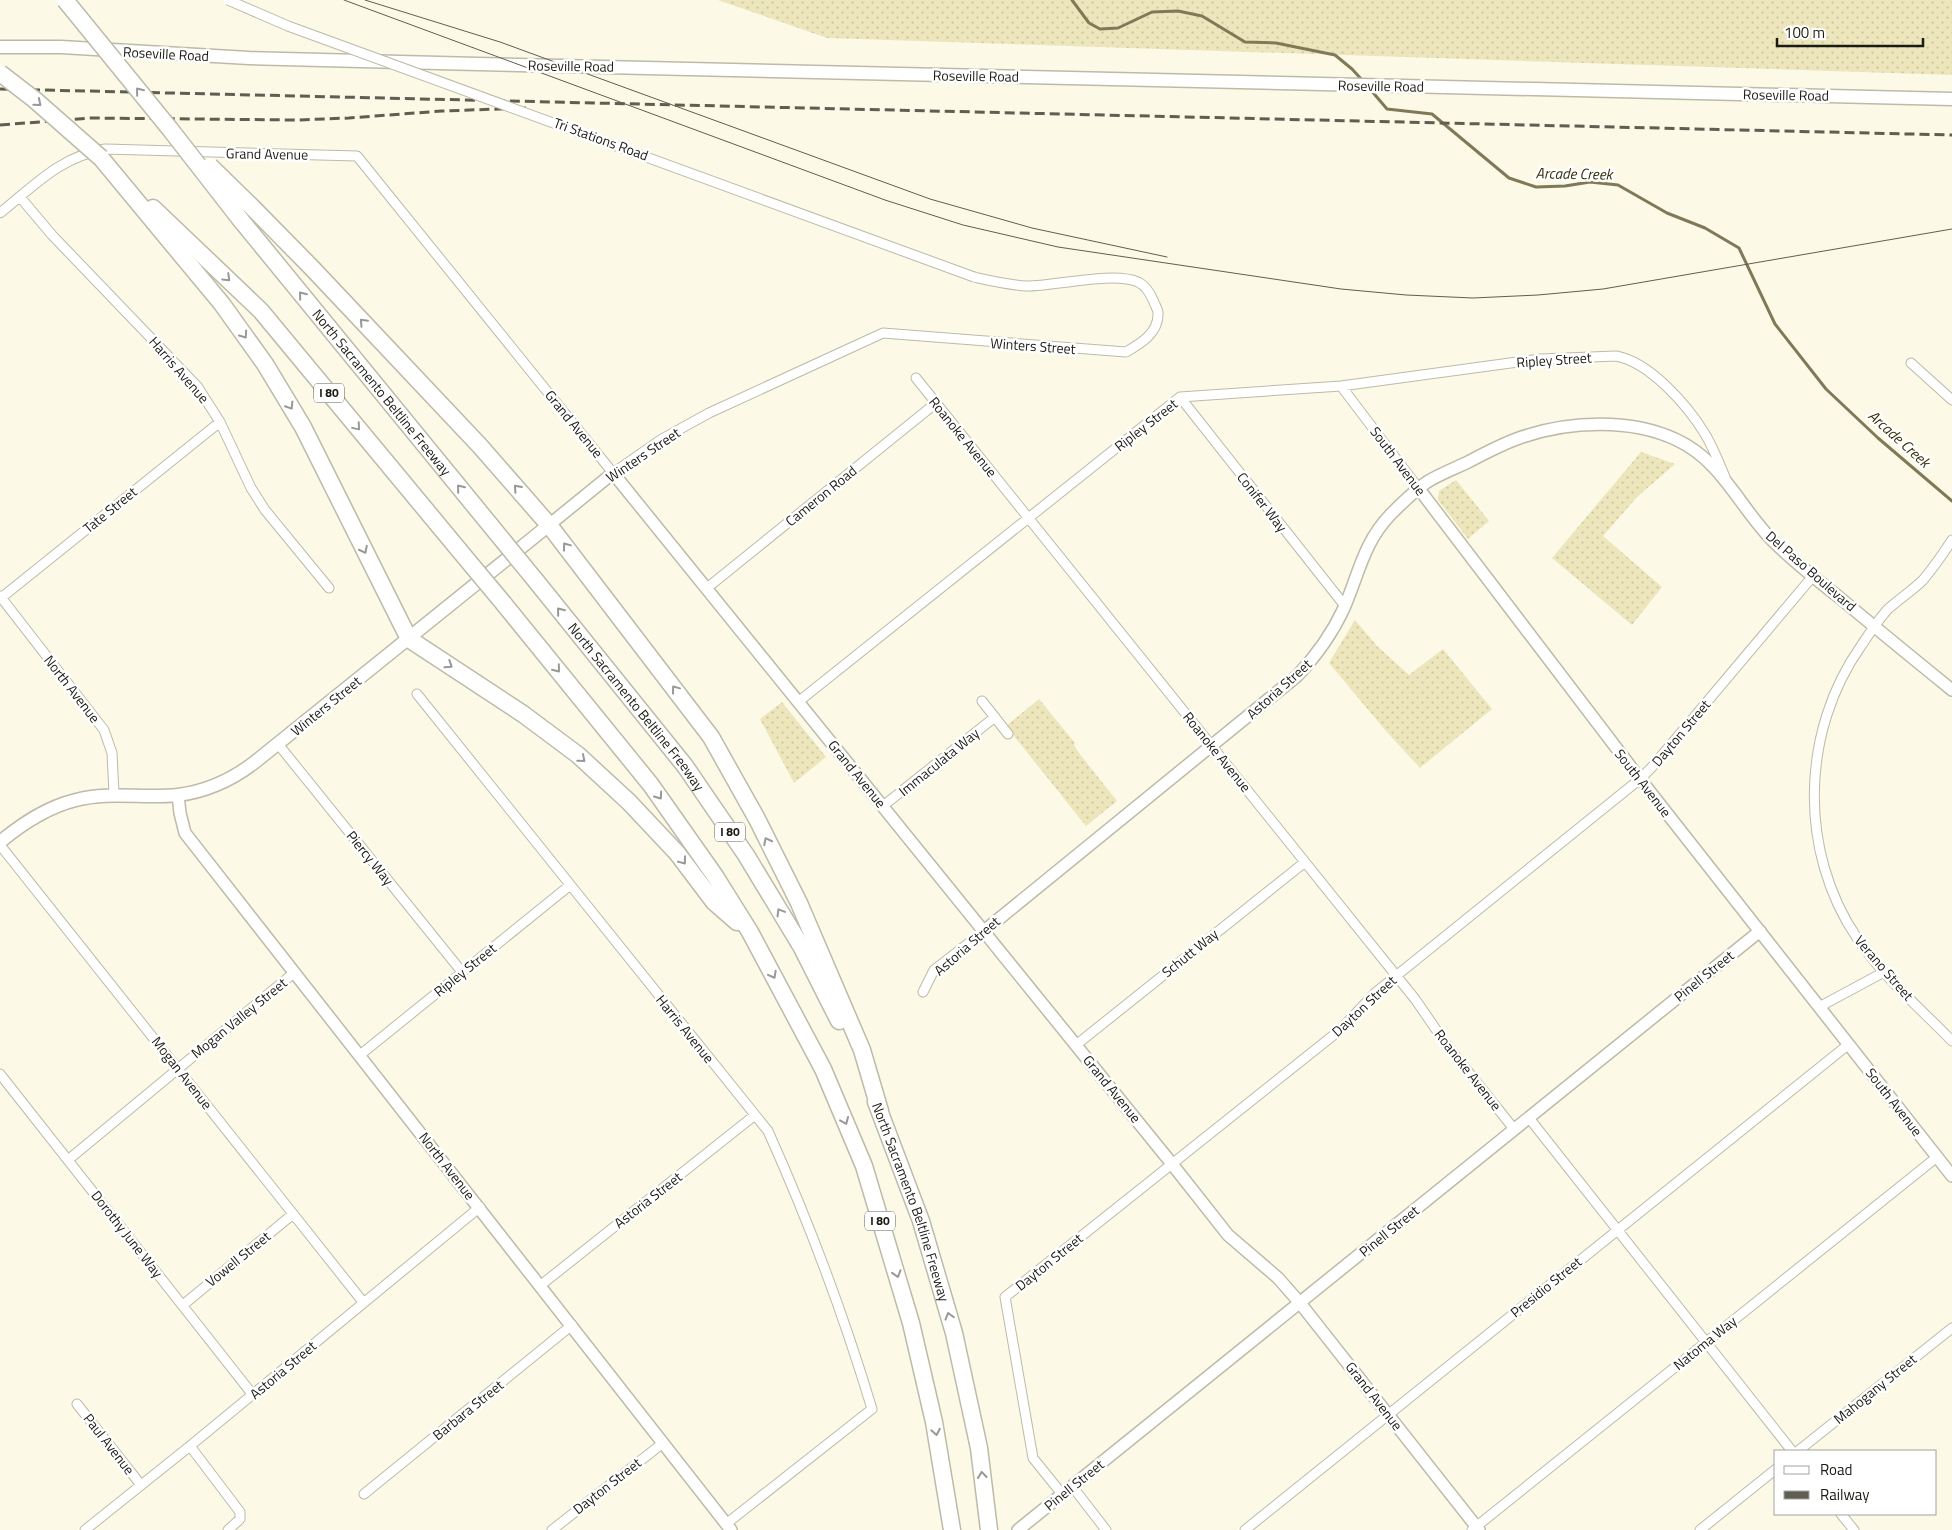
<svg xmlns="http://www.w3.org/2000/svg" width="1952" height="1530" viewBox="0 0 1952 1530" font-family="'Titillium Web',sans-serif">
<defs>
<pattern id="grass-dots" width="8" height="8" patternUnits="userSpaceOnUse" patternTransform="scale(1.25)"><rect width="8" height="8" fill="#ede6bc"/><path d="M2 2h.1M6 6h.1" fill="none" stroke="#cbc5a1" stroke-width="1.8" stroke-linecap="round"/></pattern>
</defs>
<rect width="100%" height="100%" fill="#fcf9e6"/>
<path fill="url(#grass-dots)" d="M 718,0 L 1952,0 L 1952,75 L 827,38 Z
M 1641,452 L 1675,464 L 1637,497 L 1603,536 L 1662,587 L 1632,625 L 1552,558 Z
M 1456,480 L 1489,521 L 1468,539 L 1438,500 L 1439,491 Z
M 1355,620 L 1377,646 L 1409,675 L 1443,649 L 1492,709 L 1420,768 L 1386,731 L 1329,663 Z
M 1039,699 L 1075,743 L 1074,745 L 1079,753 L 1117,801 L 1086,826 L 1006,726 Z
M 782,702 L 826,757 L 794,783 L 760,719 Z"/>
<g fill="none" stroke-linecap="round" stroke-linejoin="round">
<path stroke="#7f7958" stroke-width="3" d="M 1072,0 L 1089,23 L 1100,29 L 1118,28 L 1152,12 L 1178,11 L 1202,16 L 1245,42 L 1276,43 L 1335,55 L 1352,69 L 1363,81
M 1370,89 L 1387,109 L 1432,114 L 1509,178 L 1536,187 L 1565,186 L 1590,182 L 1618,185 L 1667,213 L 1705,228 L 1739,248 L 1775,324 L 1826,389 L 1878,438 L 1952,501"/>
<g stroke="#bebaa9" stroke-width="11">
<path id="minor" d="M 20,197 L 52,235 L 197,386 L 220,422 L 251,488 L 265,510 L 329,588
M 0,213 C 35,185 60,157 105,149 L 357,156 L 613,473 L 662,439 L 709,413 L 883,333 L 1126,352 C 1140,344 1159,333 1158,313 C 1158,310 1155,305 1154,302 C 1151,295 1145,285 1138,282 C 1114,271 1055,286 1027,286 C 1009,285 992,281 974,277
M 1911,363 L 1952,400
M 916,378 L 1415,999 L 1446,1044 L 1514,1129
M 1341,386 L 1419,489
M 1180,397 L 1345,606
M 1952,540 C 1943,554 1933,568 1923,580 C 1912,591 1899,599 1888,609 C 1878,620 1869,634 1861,646 C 1801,731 1798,851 1857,938 C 1883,977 1920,1008 1952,1041
M 707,588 L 936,403
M 0,596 L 104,730 L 112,753 L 114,794
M 1,598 L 220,422
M 417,694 L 768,1131 C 809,1222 843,1313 872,1409 L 726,1524
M 982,701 L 1008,734
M 798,702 L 1180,397 L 1341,386 L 1540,359 L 1616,356 C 1650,362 1688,406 1705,434 C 1713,447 1719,463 1725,477
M 278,744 L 462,972
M 883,806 L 995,717
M 0,845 L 363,1302
M 923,992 L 934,970 L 984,931
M 1819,1007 L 1884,972
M 1076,1045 L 1305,862
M 360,1055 L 569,886
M 0,1074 L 253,1395
M 1529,1118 L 1792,1451
M 68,1160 L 295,972
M 541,1285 L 755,1115
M 183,1305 L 293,1214
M 77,1404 L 141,1485
M 190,1446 L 240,1512 L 240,1519 L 228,1530
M 1798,1451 L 1952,1328
M 1072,1486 L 1106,1530
M 364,1494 L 572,1325
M 1062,1494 L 1033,1458 L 1005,1297 L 1340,1030 L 1375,993 L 1396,976 L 1640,779 L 1652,767 L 1813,576
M 1841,1514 L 1854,1530
M 85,1530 L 190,1446 L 480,1207
M 552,1530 L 663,1443
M 1245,1530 L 1849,1044
M 1472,1530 L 1937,1157
M 1700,1530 L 1776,1469"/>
</g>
<g stroke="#bebaa9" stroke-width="14">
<path id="tertiary" d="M 1419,489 L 1640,779 L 1952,1176
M 549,525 L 613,473 L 1172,1164 L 1228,1235 L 1278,1278 L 1300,1303 L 1479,1530
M 178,795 L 180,813 L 185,833 L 731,1530
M 984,931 L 1297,676 C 1316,656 1332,634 1344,608 C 1359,574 1363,543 1391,514 C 1402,503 1414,491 1427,482 C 1440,474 1456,468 1470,461 C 1487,452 1504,443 1522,437 C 1569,421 1631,418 1677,440 C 1722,461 1740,508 1773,541 C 1794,562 1817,580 1840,598 C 1877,629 1915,660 1952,690
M 1018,1530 L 1760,931"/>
</g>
<g stroke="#bebaa9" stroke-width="15">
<path id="secondary" d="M 0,47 L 61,47 L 249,58 L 478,64 L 1952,99
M 0,842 C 23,823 47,807 76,800 C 110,791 144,799 178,795 C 209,791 237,777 260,758 L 549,525"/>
</g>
<g stroke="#bebaa9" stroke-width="19">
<g id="motorway">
<path d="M 101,158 L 222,304 L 265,364 L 303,427 L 409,639 L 523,714 L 578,755 L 629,802 L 677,853 L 714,902 L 737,922"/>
<path d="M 252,207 L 312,268 L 480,446 L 549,525 L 711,737 L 757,819 L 799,903 L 862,1050 L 880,1111"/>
<path d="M 153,208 L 261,311 L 459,550"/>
<path id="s1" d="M 240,219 L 491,526"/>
<path id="s2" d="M 536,581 L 685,766 L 746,855 L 801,946 L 839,1021"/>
<path d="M 504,604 L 651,785 L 715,876 L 750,932 L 823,1069 L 864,1166 L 911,1323 L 934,1422 L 952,1530"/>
<path id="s3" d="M 876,1102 L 921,1221 L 954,1333 L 979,1448 L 989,1530"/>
</g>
</g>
<use href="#minor" stroke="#fff" stroke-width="9"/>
<use href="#tertiary" stroke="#fff" stroke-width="11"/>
<use href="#secondary" stroke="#fff" stroke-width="12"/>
<use href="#motorway" stroke="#fff" stroke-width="16"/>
<path stroke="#605e53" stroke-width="1" d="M 344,0 L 885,200 L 963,225 L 1058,247 L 1341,289 L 1406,295 L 1473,298 L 1538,295 L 1603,289 L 1952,229
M 365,0 L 500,42 L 930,199 L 1032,228 L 1167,257"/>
<path stroke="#605e53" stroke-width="3" stroke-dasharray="10 5" stroke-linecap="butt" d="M 0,89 L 1952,135
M 0,125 L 91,118 L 297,120 L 349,118 L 442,111 L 526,108"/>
<g stroke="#bebaa9" stroke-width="11" stroke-linecap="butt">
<path id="minor-bridge" d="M 228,0 L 288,26 L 974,277"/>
</g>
<g stroke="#bebaa9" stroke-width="19" stroke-linecap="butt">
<path id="motorway-bridge" d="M 65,0 L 170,129 L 240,219
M 0,73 L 35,100 L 101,158
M 210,166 L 252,207
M 491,526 L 536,581
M 459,550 L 504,604"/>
</g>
<use href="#minor-bridge" stroke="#fff" stroke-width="9"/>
<use href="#motorway-bridge" stroke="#fff" stroke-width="16"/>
</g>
<defs><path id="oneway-chevron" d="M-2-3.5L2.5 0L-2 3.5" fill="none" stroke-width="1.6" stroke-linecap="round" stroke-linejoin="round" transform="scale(1.25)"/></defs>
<g stroke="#989895">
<use href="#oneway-chevron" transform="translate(139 91) rotate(-129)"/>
<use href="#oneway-chevron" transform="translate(38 103) rotate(40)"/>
<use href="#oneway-chevron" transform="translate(227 278) rotate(44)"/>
<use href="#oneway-chevron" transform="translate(302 295) rotate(-129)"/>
<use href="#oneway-chevron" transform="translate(363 322) rotate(-133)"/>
<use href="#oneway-chevron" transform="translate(244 335) rotate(55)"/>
<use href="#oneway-chevron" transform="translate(290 406) rotate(58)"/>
<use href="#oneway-chevron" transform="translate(357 427) rotate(50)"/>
<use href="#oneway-chevron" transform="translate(460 488) rotate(-129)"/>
<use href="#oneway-chevron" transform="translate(517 488) rotate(-132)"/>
<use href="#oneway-chevron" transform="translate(566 546) rotate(-127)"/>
<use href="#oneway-chevron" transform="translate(364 550) rotate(63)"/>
<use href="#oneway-chevron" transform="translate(560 611) rotate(-129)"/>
<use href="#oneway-chevron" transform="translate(449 665) rotate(33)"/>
<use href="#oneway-chevron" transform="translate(557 669) rotate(51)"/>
<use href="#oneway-chevron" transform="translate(675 689) rotate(-127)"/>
<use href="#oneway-chevron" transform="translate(582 759) rotate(41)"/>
<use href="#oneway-chevron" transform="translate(659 796) rotate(55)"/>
<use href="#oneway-chevron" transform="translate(767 841) rotate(-117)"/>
<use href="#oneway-chevron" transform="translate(683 861) rotate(53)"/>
<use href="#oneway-chevron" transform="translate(780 912) rotate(-121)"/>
<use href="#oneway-chevron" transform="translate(773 975) rotate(62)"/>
<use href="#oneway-chevron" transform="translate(845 1121) rotate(67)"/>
<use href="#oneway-chevron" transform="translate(897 1274) rotate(73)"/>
<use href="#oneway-chevron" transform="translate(949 1316) rotate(-106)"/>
<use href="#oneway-chevron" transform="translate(936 1432) rotate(80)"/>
<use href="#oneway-chevron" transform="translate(982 1475) rotate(-97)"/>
</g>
<g text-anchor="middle" stroke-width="5" stroke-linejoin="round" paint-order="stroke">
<g fill="#fff" stroke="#5f5f5a" stroke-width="1">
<rect x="314" y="383.5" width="30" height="19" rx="4"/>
<rect x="715" y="822.5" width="30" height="19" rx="4"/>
<rect x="865" y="1211.5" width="30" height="19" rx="4"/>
</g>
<g font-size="12" font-weight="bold" fill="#1b1a13">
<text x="329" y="397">I 80</text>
<text x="730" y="836">I 80</text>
<text x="880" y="1225">I 80</text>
</g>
<g font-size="14" fill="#1b1a13" stroke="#fff">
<text transform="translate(166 54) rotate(3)" y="5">Roseville Road</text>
<text transform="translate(571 66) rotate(1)" y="5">Roseville Road</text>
<text transform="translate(976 76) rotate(1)" y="5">Roseville Road</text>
<text transform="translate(1381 86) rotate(1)" y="5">Roseville Road</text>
<text transform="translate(1786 95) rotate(1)" y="5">Roseville Road</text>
<text transform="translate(601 139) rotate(20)" y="5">Tri Stations Road</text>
<text transform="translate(267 154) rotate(1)" y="5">Grand Avenue</text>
<text transform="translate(1033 346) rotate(4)" y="5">Winters Street</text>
<text transform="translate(1554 360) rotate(-4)" y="5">Ripley Street</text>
<text transform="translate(179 370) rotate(49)" y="5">Harris Avenue</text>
<text dy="5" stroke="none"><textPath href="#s1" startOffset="224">North Sacramento Beltline Freeway</textPath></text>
<text transform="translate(574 424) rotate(51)" y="5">Grand Avenue</text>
<text transform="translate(1146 425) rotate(-38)" y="5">Ripley Street</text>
<text transform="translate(963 437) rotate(51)" y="5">Roanoke Avenue</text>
<text transform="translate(643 455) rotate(-34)" y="5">Winters Street</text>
<text transform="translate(1398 461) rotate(53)" y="5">South Avenue</text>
<text transform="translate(821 496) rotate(-39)" y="5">Cameron Road</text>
<text transform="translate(1262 502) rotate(52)" y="5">Conifer Way</text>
<text transform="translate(110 510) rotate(-39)" y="5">Tate Street</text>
<text transform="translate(1811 571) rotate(41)" y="5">Del Paso Boulevard</text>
<text transform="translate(72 689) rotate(52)" y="5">North Avenue</text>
<text transform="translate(1279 689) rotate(-42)" y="5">Astoria Street</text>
<text transform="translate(326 706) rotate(-39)" y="5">Winters Street</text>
<text dy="5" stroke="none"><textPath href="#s2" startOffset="161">North Sacramento Beltline Freeway</textPath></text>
<text transform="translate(1681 733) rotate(-50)" y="5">Dayton Street</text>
<text transform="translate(1217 752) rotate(51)" y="5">Roanoke Avenue</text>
<text transform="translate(939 762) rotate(-39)" y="5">Immaculata Way</text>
<text transform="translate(857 774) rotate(51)" y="5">Grand Avenue</text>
<text transform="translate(1643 783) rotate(52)" y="5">South Avenue</text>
<text transform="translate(370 858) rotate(51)" y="5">Piercy Way</text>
<text transform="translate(967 946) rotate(-41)" y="5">Astoria Street</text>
<text transform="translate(1190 953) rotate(-39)" y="5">Schutt Way</text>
<text transform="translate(1884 968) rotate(49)" y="5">Verano Street</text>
<text transform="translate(465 970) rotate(-39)" y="5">Ripley Street</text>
<text transform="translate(1704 976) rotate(-39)" y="5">Pinell Street</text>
<text transform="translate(1364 1006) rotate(-43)" y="5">Dayton Street</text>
<text transform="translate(239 1018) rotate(-39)" y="5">Mogan Valley Street</text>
<text transform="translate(685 1029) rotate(51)" y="5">Harris Avenue</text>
<text transform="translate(1468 1070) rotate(52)" y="5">Roanoke Avenue</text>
<text transform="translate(182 1073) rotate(52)" y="5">Mogan Avenue</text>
<text transform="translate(1112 1089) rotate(51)" y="5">Grand Avenue</text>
<text transform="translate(1894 1102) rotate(52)" y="5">South Avenue</text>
<text transform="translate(447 1166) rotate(52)" y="5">North Avenue</text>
<text transform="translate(648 1200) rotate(-38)" y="5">Astoria Street</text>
<text dy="5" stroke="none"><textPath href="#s3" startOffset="106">North Sacramento Beltline Freeway</textPath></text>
<text transform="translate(1389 1231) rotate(-39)" y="5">Pinell Street</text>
<text transform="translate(127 1234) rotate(52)" y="5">Dorothy June Way</text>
<text transform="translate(238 1259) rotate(-39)" y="5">Vowell Street</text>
<text transform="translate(1049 1262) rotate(-39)" y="5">Dayton Street</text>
<text transform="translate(1546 1287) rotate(-39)" y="5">Presidio Street</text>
<text transform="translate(1705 1343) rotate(-39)" y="5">Natoma Way</text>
<text transform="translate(283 1370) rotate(-40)" y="5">Astoria Street</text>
<text transform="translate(1875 1389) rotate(-39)" y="5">Mahogany Street</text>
<text transform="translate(1374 1396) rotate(52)" y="5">Grand Avenue</text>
<text transform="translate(468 1410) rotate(-39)" y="5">Barbara Street</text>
<text transform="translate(109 1444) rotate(52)" y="5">Paul Avenue</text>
<text transform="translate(1074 1485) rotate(-39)" y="5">Pinell Street</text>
<text transform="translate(607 1486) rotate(-38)" y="5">Dayton Street</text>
</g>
<g font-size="15" font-style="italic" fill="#362f0a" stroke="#fff">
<text transform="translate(1574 174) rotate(1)" y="5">Arcade Creek</text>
<text transform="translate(1899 439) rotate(42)" y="5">Arcade Creek</text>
</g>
</g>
<rect x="1774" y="1450" width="162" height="65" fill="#ffffff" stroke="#a4a3a1"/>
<rect x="1784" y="1466" width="25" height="8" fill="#ffffff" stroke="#a4a3a1"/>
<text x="1820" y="1475" font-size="15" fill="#1b1a13">Road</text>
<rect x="1784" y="1491" width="25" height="8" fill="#605e53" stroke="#a4a3a1"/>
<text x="1820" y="1500" font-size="15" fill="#1b1a13">Railway</text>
<path d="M1777 38v8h146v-8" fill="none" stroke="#1b1a13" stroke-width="2.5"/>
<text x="1784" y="38" font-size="15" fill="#1b1a13" stroke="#ffffff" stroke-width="4" paint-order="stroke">100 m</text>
</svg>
